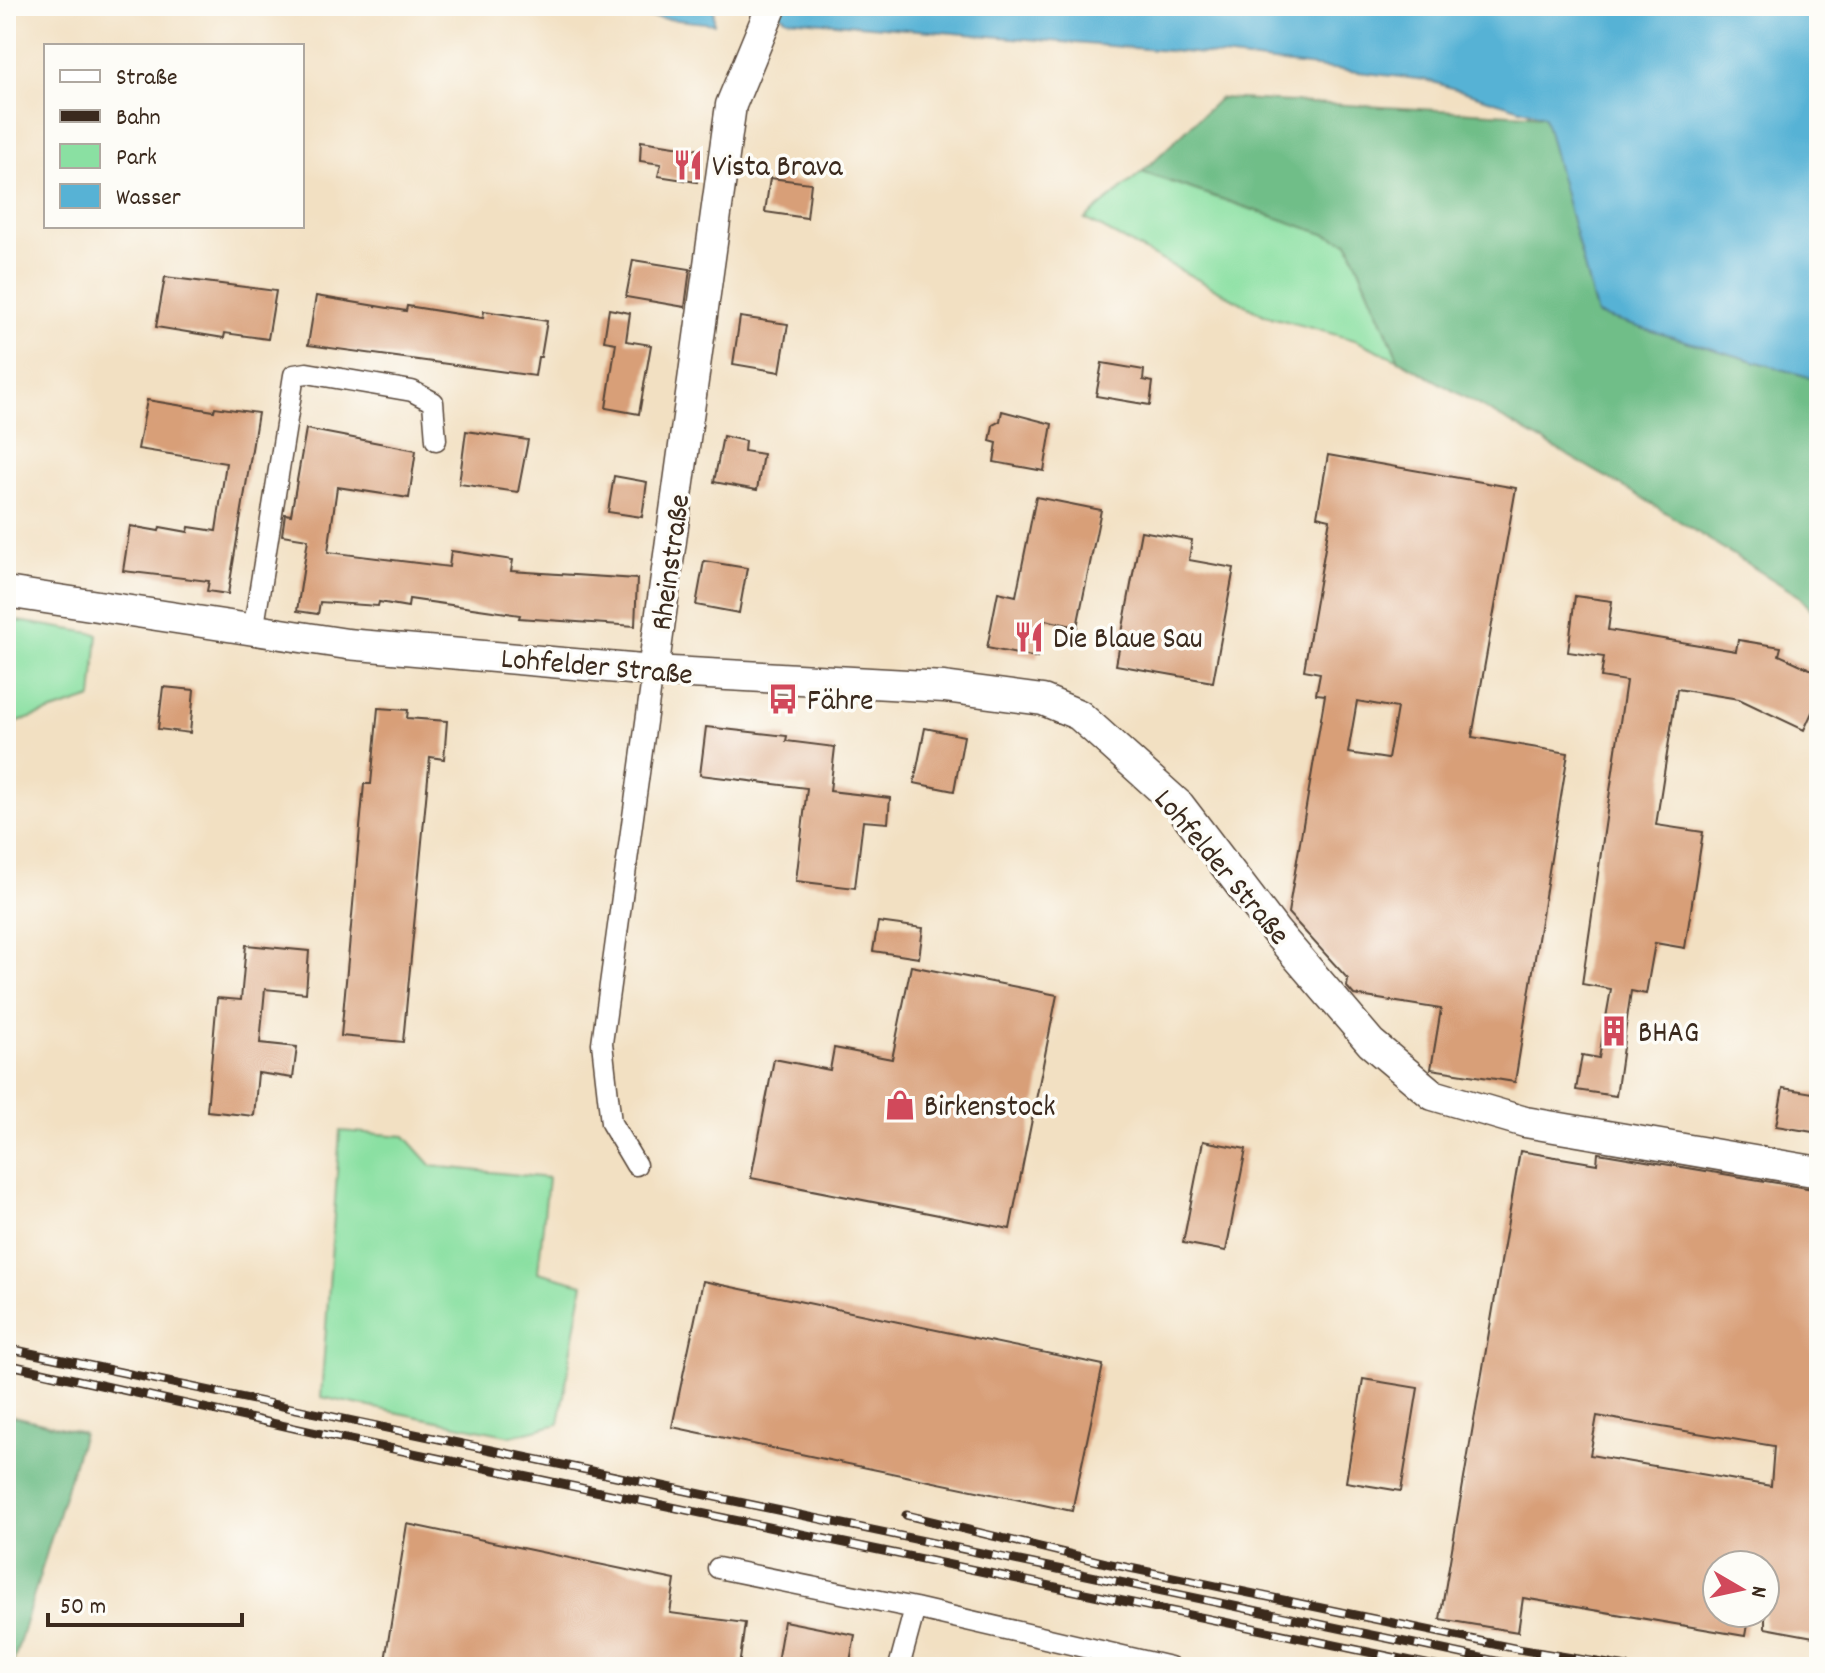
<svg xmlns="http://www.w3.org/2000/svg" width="1825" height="1673" viewBox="0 0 1825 1673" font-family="Dekko,sans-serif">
<rect width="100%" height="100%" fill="#fdfcf7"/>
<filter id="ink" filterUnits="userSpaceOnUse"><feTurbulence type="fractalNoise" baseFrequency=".0125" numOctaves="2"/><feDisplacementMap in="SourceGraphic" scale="16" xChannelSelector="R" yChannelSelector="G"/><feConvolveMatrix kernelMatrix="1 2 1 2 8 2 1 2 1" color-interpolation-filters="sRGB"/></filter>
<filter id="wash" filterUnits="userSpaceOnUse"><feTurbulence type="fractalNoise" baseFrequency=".006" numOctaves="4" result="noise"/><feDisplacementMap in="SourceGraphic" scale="32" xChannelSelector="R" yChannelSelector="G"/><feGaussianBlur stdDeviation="1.8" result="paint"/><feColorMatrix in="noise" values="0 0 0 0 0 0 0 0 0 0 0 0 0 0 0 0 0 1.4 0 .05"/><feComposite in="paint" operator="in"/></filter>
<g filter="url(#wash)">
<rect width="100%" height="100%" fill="#f2e0c2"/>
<path fill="#8ae0a2" stroke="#628560" stroke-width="2" d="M 1142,172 L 1348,242 L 1399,360 L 1355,340 L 1264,315 L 1085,219 Z
M 6,619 L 98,634 L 92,698 L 6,726 Z
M 340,1131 L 405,1136 L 432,1166 L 548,1178 L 538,1272 L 583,1284 L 559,1424 L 511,1436 L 321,1397 Z"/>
<path fill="#6fbe88" stroke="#557453" stroke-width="2" d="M 1220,98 L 1545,116 L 1597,315 L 1819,380 L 1819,618 L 1799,596 L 1636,494 L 1399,360 L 1348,242 L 1142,172 Z
M 6,1414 L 83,1433 L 12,1667 L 6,1667 Z"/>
<path fill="#57b2d5" stroke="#496e7a" stroke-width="2" d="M 545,6 L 714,6 L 714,24 Z
M 768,6 L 1819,6 L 1819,380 L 1597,315 L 1544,116 L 1426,80 L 1205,54 L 787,19 Z"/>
<g id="blocks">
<path fill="#d89f78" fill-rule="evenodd" d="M 641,141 L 702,150 L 697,182 L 658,176 L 661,164 L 640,161 Z
M 770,178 L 811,183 L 807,218 L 765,212 Z
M 633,260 L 690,269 L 685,307 L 626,297 Z
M 165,277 L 276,291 L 268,339 L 225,333 L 224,338 L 156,327 Z
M 316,296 L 406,311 L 407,306 L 483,318 L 484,311 L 547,321 L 541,357 L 538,357 L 535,376 L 308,345 Z
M 609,309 L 630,313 L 626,341 L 651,345 L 639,414 L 606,408 L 616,343 L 604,341 Z
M 740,317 L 788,324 L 780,372 L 733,364 Z
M 1102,363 L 1144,370 L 1143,380 L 1153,382 L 1150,405 L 1096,396 Z
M 147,400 L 214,411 L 215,407 L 258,413 L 228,594 L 207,591 L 209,581 L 123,571 L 130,526 L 159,531 L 160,527 L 188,532 L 189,527 L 216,531 L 226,463 L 138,449 Z
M 1002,411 L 1052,424 L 1044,471 L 994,462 L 997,443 L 990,441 L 993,425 L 1000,421 Z
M 306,429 L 416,450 L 409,498 L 337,487 L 328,552 L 449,567 L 451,551 L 513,560 L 511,571 L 637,579 L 635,626 L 519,618 L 520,615 L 409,599 L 408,607 L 379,602 L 378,606 L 320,602 L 318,614 L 297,611 L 308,539 L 282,535 L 285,514 L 291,515 Z
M 466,431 L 528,440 L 518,492 L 459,484 Z
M 723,436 L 745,441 L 744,451 L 763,454 L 757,490 L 714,482 Z
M 1328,455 L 1516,488 L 1472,737 L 1568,753 L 1515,1082 L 1431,1069 L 1441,1009 L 1354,995 L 1347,987 L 1348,979 L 1288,913 L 1325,695 L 1316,694 L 1320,673 L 1304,670 L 1330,519 L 1317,516 ZM 1357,701 L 1397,708 L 1388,759 L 1348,753 Z
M 614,476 L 647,482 L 642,517 L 608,512 Z
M 1036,497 L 1101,510 L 1077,627 L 1045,620 L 1037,658 L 987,648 L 998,592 L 1016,596 Z
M 1141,531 L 1192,540 L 1189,560 L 1234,568 L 1213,682 L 1116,665 Z
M 704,561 L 747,568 L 739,613 L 696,605 Z
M 1575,596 L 1612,601 L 1608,630 L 1736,651 L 1738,640 L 1781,647 L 1779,655 L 1819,673 L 1819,697 L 1804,730 L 1739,699 L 1677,689 L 1656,825 L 1703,832 L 1685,948 L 1655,943 L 1646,994 L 1631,991 L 1616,1096 L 1576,1090 L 1582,1055 L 1599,1058 L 1611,989 L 1582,984 L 1626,681 L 1601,677 L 1604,657 L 1568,652 Z
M 163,687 L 194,690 L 190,733 L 158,729 Z
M 378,708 L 408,710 L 407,718 L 447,721 L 444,759 L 430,757 L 403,1042 L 341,1036 L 364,784 L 371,784 Z
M 706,727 L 787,736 L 786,741 L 835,747 L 830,791 L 890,798 L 888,823 L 863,821 L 855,888 L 796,881 L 807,788 L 700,775 Z
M 925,728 L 964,736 L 954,791 L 914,783 Z
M 878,922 L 923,928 L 919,958 L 873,951 Z
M 246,945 L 309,951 L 306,993 L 265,989 L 260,1043 L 297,1047 L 293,1078 L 258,1073 L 254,1116 L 207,1111 L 217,998 L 241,1000 Z
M 911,966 L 1057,995 L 1010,1229 L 751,1178 L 774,1059 L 830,1070 L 834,1048 L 892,1059 Z
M 1783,1088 L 1819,1094 L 1819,1133 L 1776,1126 Z
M 1203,1141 L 1246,1149 L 1226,1251 L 1183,1243 Z
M 1520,1151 L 1597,1164 L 1598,1153 L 1819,1190 L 1819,1638 L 1765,1628 L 1765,1565 L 1717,1565 L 1717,1613 L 1749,1613 L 1745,1636 L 1523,1598 L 1518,1632 L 1440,1619 ZM 1597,1416 L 1774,1446 L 1771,1486 L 1590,1455 Z
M 703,1281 L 1103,1365 L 1072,1511 L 672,1427 Z
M 1363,1379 L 1418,1388 L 1401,1491 L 1346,1482 Z
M 407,1524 L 675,1580 L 670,1613 L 745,1623 L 739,1667 L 384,1667 Z
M 784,1621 L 855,1635 L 849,1667 L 804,1667 L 777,1662 Z"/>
</g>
</g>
<g filter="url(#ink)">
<use href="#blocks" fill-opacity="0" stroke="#564537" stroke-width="2"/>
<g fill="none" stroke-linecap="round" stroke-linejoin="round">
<g stroke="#564537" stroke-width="23">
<path id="street" d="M 253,632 L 294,375 L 307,373 L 412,391 L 433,402 L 436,440
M 636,1165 L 611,1123 L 602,1043 L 653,671
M 718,1568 L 915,1608 L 1170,1667
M 899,1667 L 915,1608"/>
</g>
<g stroke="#564537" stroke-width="33">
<path id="secondary" d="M 6,592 L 347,644 L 653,671 L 944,687 L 1043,700 L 1079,715 L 1180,806 L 1276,932 L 1371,1043 L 1433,1095 L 1525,1122 L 1819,1172
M 653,671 L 731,105 L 771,8"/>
</g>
<use href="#street" stroke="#fff" stroke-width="20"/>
<use href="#secondary" stroke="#fff" stroke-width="30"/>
<g stroke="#3b2a1e" stroke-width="9">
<path id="rail" d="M 6,1348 L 1524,1667
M 6,1364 L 312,1432 L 1440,1667
M 906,1515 L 1106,1563 L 1518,1649 L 1627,1667"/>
</g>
<use href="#rail" stroke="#fdfcf7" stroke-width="6" stroke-dasharray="18" stroke-linecap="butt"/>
</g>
</g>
<defs>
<g id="restaurant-bare" transform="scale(2.4)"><path d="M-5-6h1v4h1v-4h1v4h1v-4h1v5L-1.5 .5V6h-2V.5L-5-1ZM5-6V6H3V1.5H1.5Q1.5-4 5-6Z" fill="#d1495b" stroke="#fdfcf7" stroke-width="2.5" paint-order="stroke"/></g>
<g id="bus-bare" transform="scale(2.4)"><path d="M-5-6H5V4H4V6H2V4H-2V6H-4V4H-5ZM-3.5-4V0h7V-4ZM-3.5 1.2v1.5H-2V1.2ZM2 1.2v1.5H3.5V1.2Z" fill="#d1495b" stroke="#fdfcf7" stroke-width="2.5" paint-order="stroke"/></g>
<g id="building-bare" transform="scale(2.4)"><path d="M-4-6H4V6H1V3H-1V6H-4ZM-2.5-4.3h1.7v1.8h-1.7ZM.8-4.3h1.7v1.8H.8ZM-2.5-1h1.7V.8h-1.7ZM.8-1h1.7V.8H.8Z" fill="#d1495b" stroke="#fdfcf7" stroke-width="2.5" paint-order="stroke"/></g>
<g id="shop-bare" transform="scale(2.4)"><path d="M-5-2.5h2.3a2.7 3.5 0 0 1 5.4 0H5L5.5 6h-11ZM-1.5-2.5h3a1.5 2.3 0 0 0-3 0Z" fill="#d1495b" stroke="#fdfcf7" stroke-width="2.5" paint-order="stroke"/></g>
</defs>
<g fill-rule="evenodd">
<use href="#restaurant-bare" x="688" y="165"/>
<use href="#restaurant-bare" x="1029" y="637"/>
<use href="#bus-bare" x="783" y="699"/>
<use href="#building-bare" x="1614" y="1031"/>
<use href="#shop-bare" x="900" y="1105"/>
</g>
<g text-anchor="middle" stroke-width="7" stroke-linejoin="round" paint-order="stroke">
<g font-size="30" fill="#3b2a1e" stroke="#fdfcf7" text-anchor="start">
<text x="712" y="175">Vista Brava</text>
<text x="1053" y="647">Die Blaue Sau</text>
<text x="807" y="709">Fähre</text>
<text x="1638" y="1041">BHAG</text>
<text x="924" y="1115">Birkenstock</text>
</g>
<g font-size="30" fill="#3b2a1e" stroke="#fdfcf7">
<text transform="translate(669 562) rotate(-82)" y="10">Rheinstraße</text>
<text transform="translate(597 665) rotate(5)" y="10">Lohfelder Straße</text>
<text transform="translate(1223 866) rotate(50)" y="10">Lohfelder Straße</text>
</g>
</g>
<rect width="1825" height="1673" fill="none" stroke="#fdfcf7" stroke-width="32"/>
<rect x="44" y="44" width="260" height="184" fill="#fdfcf7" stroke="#afa8a0" stroke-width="2"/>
<rect x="60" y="70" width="40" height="12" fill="#ffffff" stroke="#afa8a0" stroke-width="2"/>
<text x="116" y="84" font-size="24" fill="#3b2a1e">Straße</text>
<rect x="60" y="110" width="40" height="12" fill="#3b2a1e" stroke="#afa8a0" stroke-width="2"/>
<text x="116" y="124" font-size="24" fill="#3b2a1e">Bahn</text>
<rect x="60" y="144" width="40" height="24" fill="#8ae0a2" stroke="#afa8a0" stroke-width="2"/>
<text x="116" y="164" font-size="24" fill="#3b2a1e">Park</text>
<rect x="60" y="184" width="40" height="24" fill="#57b2d5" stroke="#afa8a0" stroke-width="2"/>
<text x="116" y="204" font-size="24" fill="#3b2a1e">Wasser</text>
<g transform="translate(1741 1589) rotate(99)"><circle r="38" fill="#fdfcf7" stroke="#afa8a0" stroke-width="2"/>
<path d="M0-6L14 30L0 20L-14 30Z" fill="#d1495b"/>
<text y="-12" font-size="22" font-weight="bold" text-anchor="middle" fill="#3b2a1e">N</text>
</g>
<path d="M48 1613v12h194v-12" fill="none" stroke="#3b2a1e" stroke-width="4"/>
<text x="60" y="1613" font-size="24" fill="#3b2a1e" stroke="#fdfcf7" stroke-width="6" paint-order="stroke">50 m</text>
</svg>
